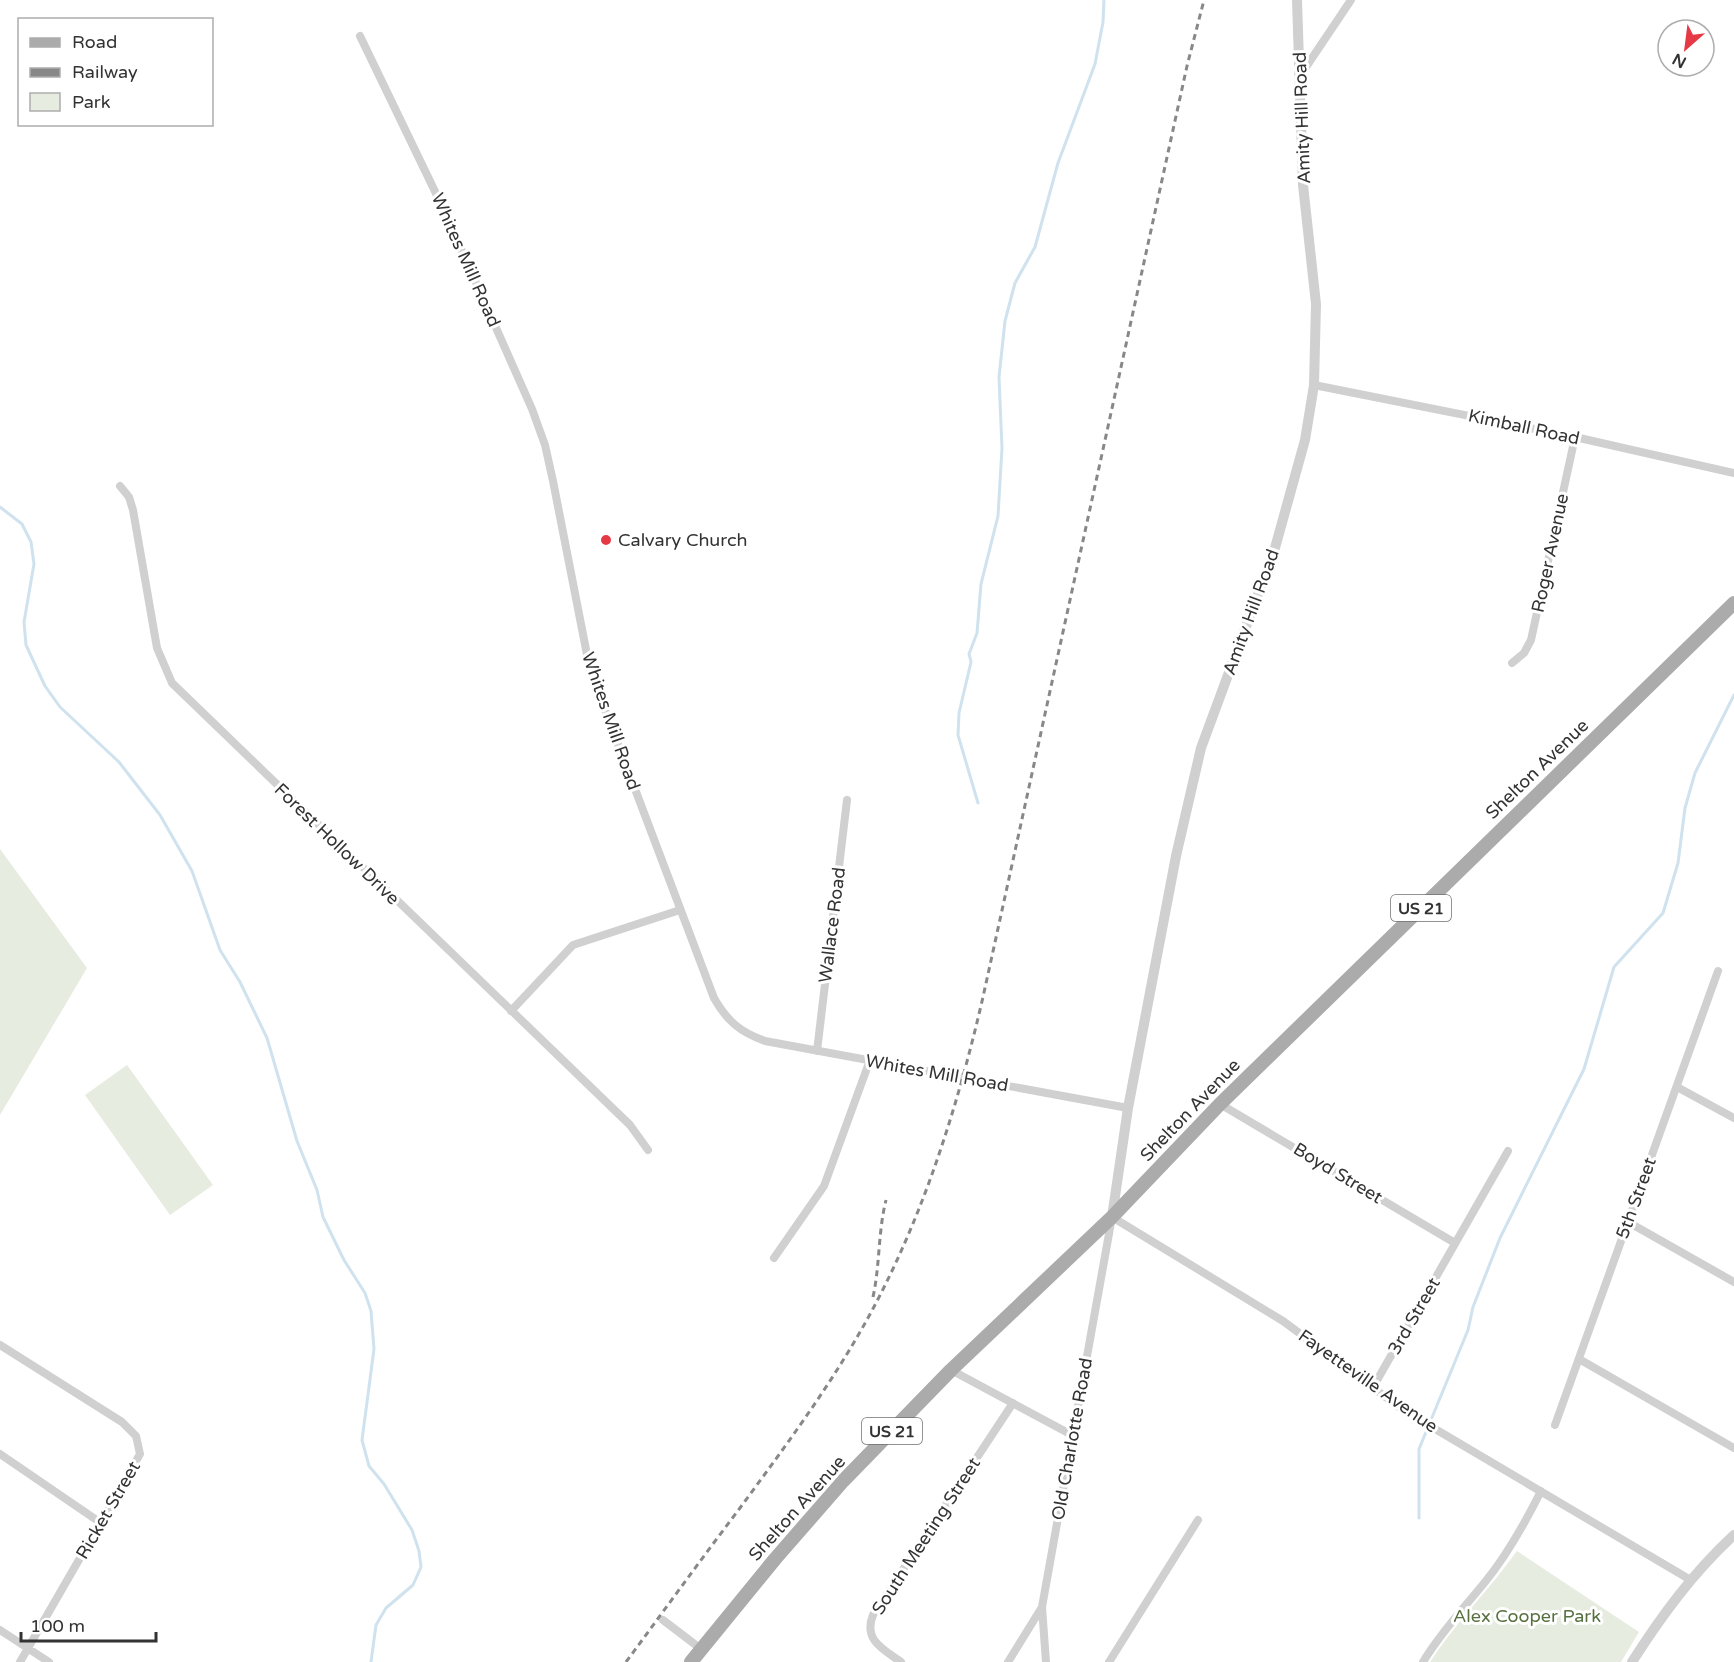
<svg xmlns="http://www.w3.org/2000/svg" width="1734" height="1662" viewBox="0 0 1734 1662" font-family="'Varela Round',sans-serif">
<rect width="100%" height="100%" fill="#fff"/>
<path fill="#e6ecdf" d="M 0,849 L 87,968 L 0,1115 Z
M 127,1065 L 213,1185 L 170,1215 L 85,1095 Z
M 1517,1551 L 1639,1632 L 1621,1662 L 1430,1662 C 1456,1622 1489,1590 1517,1551 Z"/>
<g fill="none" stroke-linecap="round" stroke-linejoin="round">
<path stroke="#cfe2ee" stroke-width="3" d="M 0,507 L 22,524 L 31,542 L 34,564 L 24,622 L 26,645 L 45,686 L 60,707 L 119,762 L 160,815 L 192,871 L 220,950 L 240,982 L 267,1038 L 297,1141 L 317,1190 L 323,1217 L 344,1260 L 365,1293 L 371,1311 L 374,1349 L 362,1440 L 369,1466 L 384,1484 L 412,1530 L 419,1551 L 421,1567 L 413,1585 L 386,1608 L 376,1625 L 371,1662
M 978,803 L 958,735 L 959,713 L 971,662 L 969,654 L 977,633 L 981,584 L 998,516 L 1002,448 L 999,377 L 1005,321 L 1015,283 L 1035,247 L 1058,163 L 1095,64 L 1103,22 L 1104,0
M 1419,1518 L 1419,1449 L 1468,1330 L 1473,1307 L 1500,1238 L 1584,1069 L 1614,967 L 1663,913 L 1678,863 L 1685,808 L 1695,773 L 1734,695"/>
<path stroke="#d0d0d0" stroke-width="8" d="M 360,36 L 442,206 L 532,409 L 545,445 L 553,481 L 590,670 L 714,998 C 727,1021 740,1032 765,1041 L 1128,1108
M 1300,76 L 1351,0
M 1314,385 L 1575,437 L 1734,473
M 120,486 L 129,497 L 133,510 L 157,648 L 172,683 L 630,1125 L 648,1150
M 1512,663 L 1524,653 L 1531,640 L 1575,437
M 511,1011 L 573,945 L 680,910
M 817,1051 L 847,800
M 1677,1087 L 1734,1118
M 1220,1104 L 1455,1243
M 1628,1222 L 1734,1282
M 774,1258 L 824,1186 L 870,1060
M 0,1345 L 122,1422 L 136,1436 L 140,1454 L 20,1662
M 1579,1359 L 1734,1448
M 951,1370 L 1072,1435
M 1372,1389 L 1508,1151
M 1555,1425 L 1718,971
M 0,1454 L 101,1523
M 663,1620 L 701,1649
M 0,1630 L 49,1662
M 901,1662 C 883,1649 863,1640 873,1615 L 1013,1403
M 1008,1662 L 1042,1607
M 1046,1662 L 1042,1607 L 1112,1217 L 1283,1321 L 1403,1410 L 1689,1579
M 1109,1662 L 1198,1520
M 1423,1662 C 1441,1632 1464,1608 1485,1582 C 1508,1554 1525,1523 1541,1491"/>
<path stroke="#d0d0d0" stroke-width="10" d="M 1112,1217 L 1128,1108 L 1176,856 L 1201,748 L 1275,548 L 1305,440 L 1314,385 L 1316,304 L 1303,185 L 1297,0
M 1632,1662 C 1662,1615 1693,1573 1734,1535"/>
<path stroke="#ababab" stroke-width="14" d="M 691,1662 L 775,1559 L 843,1481 L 951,1370 L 1112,1217 L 1220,1104 L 1734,603"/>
<path stroke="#888" stroke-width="3" stroke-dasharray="6 4.5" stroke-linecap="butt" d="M 873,1297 C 880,1265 878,1232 886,1200
M 626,1662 C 663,1612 699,1562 737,1512 C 787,1444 838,1376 877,1301 C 927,1205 959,1101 983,997 L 1187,66 L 1204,0"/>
</g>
<circle fill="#e63946" stroke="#fff" stroke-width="2" cx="606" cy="540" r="6"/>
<g text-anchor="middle" stroke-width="6" stroke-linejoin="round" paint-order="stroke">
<g fill="#fff" stroke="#707070" stroke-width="1.5">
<rect x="1391" y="895" width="60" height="26" rx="4.5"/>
<rect x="862" y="1418" width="60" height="26" rx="4.5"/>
</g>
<g font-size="16" font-weight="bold" fill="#333">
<text x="1421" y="914">US 21</text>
<text x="892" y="1437">US 21</text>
</g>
<g font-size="18" fill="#333" stroke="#fff">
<text transform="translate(1302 118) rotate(-92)" y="6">Amity Hill Road</text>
<text transform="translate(466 260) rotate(66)" y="6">Whites Mill Road</text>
<text transform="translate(1524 427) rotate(12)" y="6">Kimball Road</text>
<text transform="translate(1550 553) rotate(-78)" y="6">Roger Avenue</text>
<text transform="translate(1251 612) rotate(-70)" y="6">Amity Hill Road</text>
<text transform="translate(611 721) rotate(71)" y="6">Whites Mill Road</text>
<text transform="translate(1537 769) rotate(-44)" y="6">Shelton Avenue</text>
<text transform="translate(337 844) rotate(44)" y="6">Forest Hollow Drive</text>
<text transform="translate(832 925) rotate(-83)" y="6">Wallace Road</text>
<text transform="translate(937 1073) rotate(10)" y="6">Whites Mill Road</text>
<text transform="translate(1190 1110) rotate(-46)" y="6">Shelton Avenue</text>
<text transform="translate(1338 1173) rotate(31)" y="6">Boyd Street</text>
<text transform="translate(1636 1198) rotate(-70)" y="6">5th Street</text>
<text transform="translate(1414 1316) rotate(-60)" y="6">3rd Street</text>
<text transform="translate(1368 1381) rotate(35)" y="6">Fayetteville Avenue</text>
<text transform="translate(1072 1439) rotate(-80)" y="6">Old Charlotte Road</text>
<text transform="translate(797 1508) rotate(-48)" y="6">Shelton Avenue</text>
<text transform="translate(108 1510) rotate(-60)" y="6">Ricket Street</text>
<text transform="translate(926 1536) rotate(-57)" y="6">South Meeting Street</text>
</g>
<g font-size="18" fill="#333" stroke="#fff" text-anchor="start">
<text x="618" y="546">Calvary Church</text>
</g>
<g font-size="18" fill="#56703f" stroke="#fff">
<text x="1527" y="1622">Alex Cooper Park</text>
</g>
</g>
<rect x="18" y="18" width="195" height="108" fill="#ffffff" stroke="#adadad" stroke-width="1.5"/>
<rect x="30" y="38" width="30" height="9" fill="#ababab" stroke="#adadad" stroke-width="1.5"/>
<text x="72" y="48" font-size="18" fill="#333333">Road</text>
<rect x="30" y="68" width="30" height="9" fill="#888888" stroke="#adadad" stroke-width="1.5"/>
<text x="72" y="78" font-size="18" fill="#333333">Railway</text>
<rect x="30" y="93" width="30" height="18" fill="#e6ecdf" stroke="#adadad" stroke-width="1.5"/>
<text x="72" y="108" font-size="18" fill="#333333">Park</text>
<g transform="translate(1686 48) rotate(208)"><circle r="28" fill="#ffffff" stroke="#adadad" stroke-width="1.5"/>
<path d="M0-4.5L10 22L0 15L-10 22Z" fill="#e63946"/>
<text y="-9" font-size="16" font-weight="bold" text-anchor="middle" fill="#333333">N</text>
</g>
<path d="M21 1632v9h135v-9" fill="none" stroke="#333333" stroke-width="3"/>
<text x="30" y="1632" font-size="18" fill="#333333" stroke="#ffffff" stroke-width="4.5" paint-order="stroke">100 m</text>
</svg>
